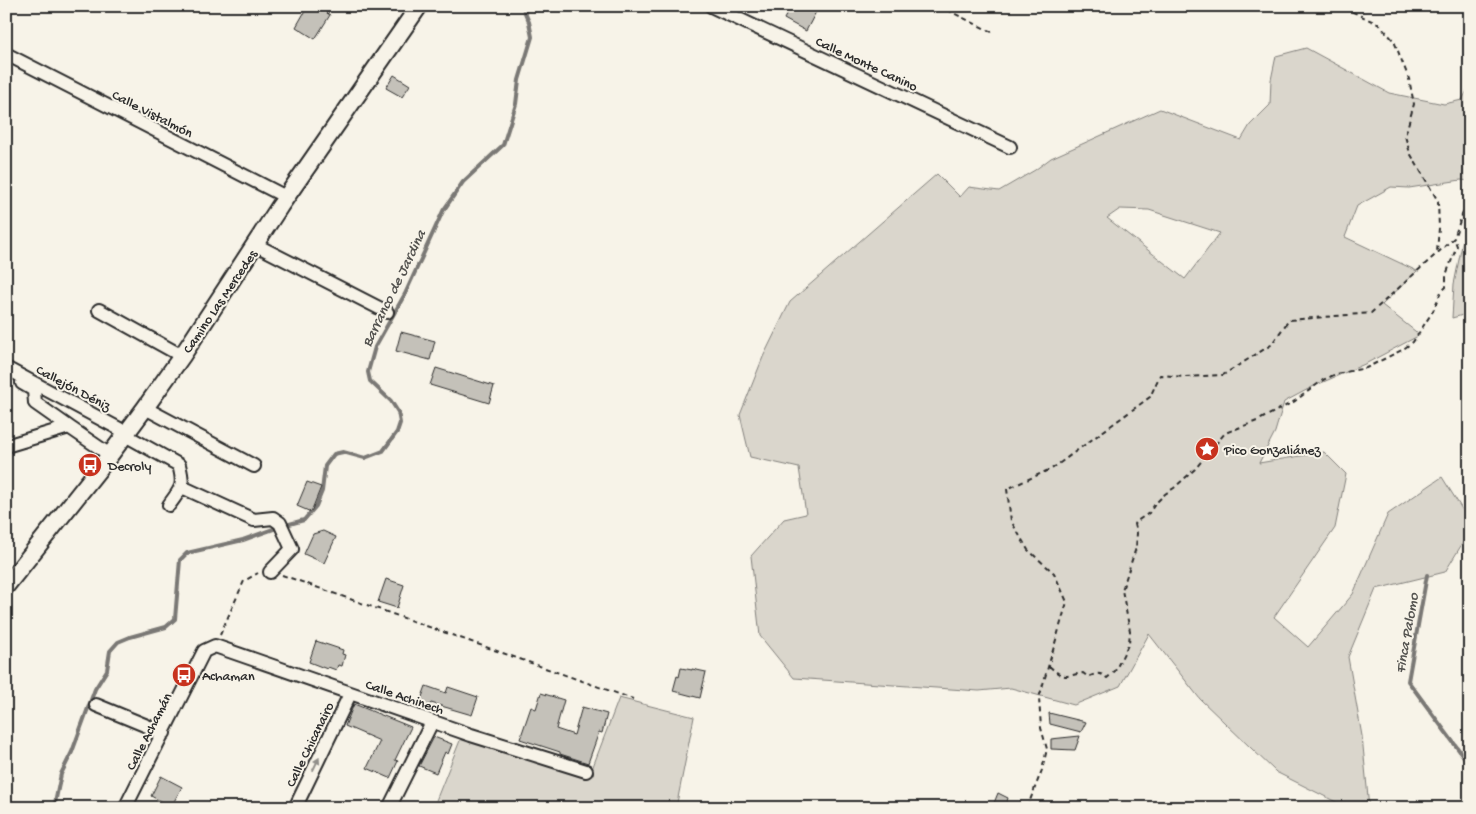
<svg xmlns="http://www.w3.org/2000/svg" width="1476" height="814" viewBox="0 0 1476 814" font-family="'Gochi Hand',sans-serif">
<rect width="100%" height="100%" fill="#f7f3e8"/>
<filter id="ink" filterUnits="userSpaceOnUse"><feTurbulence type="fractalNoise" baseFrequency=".02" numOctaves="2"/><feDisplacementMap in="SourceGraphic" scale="10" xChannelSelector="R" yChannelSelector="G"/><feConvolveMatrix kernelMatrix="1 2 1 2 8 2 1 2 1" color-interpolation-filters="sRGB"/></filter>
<g filter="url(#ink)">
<path fill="#dad6cc" stroke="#82807c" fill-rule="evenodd" d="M 1306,48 L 1389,93 L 1444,104 L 1462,100 L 1470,85 L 1470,181 L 1461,180 L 1409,188 L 1391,187 L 1357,206 L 1345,237 L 1417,271 L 1382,305 L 1420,335 L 1367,363 L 1314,386 L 1284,402 L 1275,432 L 1259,463 L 1324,452 L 1346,474 L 1335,528 L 1274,617 L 1308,647 L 1353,594 L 1388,514 L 1442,477 L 1470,522 L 1470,531 L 1445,572 L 1376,589 L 1348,657 L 1362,736 L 1369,808 L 1348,808 L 1276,772 L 1200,699 L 1149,634 L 1120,686 L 1074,705 L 1011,688 L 979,691 L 794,678 L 760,636 L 751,556 L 784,519 L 806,514 L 799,468 L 750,457 L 740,415 L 763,357 L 790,302 L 937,174 L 960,197 L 969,187 L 999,191 L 1035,170 L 1051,158 L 1160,109 L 1241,140 L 1250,125 L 1270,105 L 1271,80 L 1276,56 ZM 1120,209 L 1149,210 L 1220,233 L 1185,279 L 1107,218 Z
M 1470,222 L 1470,313 L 1452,318 L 1454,284 L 1465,230 Z
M 619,698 L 694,717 L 676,808 L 433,808 L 461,738 L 589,777 Z"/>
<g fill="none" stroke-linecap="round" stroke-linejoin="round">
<path stroke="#7a7874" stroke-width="4" d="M 286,525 L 304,520 L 316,506 L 322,491 L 325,466 L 334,454 L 343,452 L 365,458 L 383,451 L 397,432 L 400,423 L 398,412 L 391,401 L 370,381 L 368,372 L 375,347 L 405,294 L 443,211 L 463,182 L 503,145 L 516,104 L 519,80 L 532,37 L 529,22 L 522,6
M 1427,575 L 1408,681 L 1470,765
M 54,808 L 61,774 L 72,752 L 95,689 L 107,670 L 110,651 L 118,642 L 130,637 L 166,627 L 175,619 L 180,560 L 187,553 L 243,540 L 279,527"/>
</g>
<path fill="#c4c1b9" stroke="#2b2b2b" d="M 308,6 L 316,6 L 330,15 L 315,39 L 296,27 Z
M 791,6 L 819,6 L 806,31 L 784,19 Z
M 394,75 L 410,85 L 402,97 L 386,88 Z
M 401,332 L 435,341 L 430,360 L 396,351 Z
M 436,368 L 494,386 L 489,403 L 430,385 Z
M 307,482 L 321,487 L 311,512 L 297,506 Z
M 323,531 L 336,537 L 324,563 L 304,554 L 313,534 Z
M 386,579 L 404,585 L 397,608 L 378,602 Z
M 316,641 L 343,650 L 342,654 L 345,655 L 342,666 L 338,665 L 336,670 L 328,667 L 327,669 L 309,662 Z
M 681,668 L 692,670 L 692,669 L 706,672 L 700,698 L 673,691 L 677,676 L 679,677 Z
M 426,686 L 446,693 L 448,687 L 478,697 L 472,715 L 431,703 L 428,708 L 419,705 Z
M 541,693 L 564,700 L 556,729 L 574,735 L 582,707 L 607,714 L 602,733 L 599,732 L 588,763 L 560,754 L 560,752 L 520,739 L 531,707 L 536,709 Z
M 354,704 L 411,727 L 395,760 L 398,761 L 390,778 L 367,768 L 380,741 L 345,726 Z
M 1049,713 L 1086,722 L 1081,732 L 1050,724 Z
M 1080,736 L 1075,750 L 1051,749 L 1051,739 Z
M 434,737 L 452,744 L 448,754 L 445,752 L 436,773 L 419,766 Z
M 161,776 L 182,787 L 171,807 L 151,796 Z
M 998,793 L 1008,798 L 1005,808 L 992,808 Z"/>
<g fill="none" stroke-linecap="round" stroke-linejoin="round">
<g stroke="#2b2b2b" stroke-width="16">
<path id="minor" d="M 711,6 L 1010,147
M 6,54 L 286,197
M 256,245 L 387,312
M 99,310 L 182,356
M 6,368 L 127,433
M 22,383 L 34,390 L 35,403 L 69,427
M 145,408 L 254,466
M 125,435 L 179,465 C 185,487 181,488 169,505
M 6,446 L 69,427 L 110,455
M 182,487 L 254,520 L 273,518 L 280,523 L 292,549 L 270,572
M 96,705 L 164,733
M 125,808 L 204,651 L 215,646 L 471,735 L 586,771
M 295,808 L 350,694
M 389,808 L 432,722"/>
</g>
<g stroke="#2b2b2b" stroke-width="20">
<path id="major" d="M 6,586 L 110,455 L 145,408 L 182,356 L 280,206 L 419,6"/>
</g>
<path stroke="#2b2b2b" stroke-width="2" stroke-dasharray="5 4" stroke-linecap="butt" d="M 939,6 L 994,33
M 1345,6 L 1351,11 L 1380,25 L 1394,41 L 1409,79 L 1414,104 L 1405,136 L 1410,153 L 1438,201 L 1439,228 L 1437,252
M 1462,215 L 1470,218
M 282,575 L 633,699
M 220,635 L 244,581 L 258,573
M 1049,666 C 1065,680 1064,676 1083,673 L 1088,677 C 1097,673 1100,672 1107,678 L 1115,671 L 1129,643 L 1130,631 L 1122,590 L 1136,548 L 1137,533 L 1135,524 L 1137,521 L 1149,513 L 1155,504 L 1165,494 L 1174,488 L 1195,469 L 1225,433 L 1257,421 L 1295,401 L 1323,380 L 1336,374 L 1366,368 L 1402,350 L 1413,342 L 1433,311 L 1441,292 L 1446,287 L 1446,275 L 1457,246 L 1454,238
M 1027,808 L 1042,770 L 1047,749 L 1041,728 L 1039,698 L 1067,602 L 1054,573 L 1028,550 L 1011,521 L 1007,489 L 1053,468 L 1150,397 L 1160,375 L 1184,377 L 1223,375 L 1271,345 L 1289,320 L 1371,313 L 1454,238 L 1462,215 L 1470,200"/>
<use href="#minor" stroke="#f7f3e8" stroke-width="12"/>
<use href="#major" stroke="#f7f3e8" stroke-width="16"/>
</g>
<defs><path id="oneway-solid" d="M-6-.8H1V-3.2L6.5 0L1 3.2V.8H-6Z" transform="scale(1.25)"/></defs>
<use fill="#918f8a" href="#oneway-solid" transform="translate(316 764) rotate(-64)"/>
</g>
<defs>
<g id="sight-disc" transform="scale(1.25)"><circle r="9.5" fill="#c8321e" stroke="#f7f3e8"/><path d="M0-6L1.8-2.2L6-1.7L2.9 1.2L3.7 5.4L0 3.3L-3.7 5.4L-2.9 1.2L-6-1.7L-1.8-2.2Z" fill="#fff"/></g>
<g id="bus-disc" transform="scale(1.25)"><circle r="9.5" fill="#c8321e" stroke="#f7f3e8"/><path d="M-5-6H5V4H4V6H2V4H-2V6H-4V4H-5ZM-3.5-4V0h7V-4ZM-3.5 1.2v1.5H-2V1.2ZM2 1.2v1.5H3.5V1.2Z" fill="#fff"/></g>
</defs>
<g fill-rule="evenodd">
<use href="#sight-disc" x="1207" y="449"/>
<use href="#bus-disc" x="90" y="465"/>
<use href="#bus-disc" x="184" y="675"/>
</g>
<g text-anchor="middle" stroke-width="4" stroke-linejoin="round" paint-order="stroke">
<g font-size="14" fill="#2b2b2b" stroke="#f7f3e8">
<text transform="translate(867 63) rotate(25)" y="5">Calle Monte Canino</text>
<text transform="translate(153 113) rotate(27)" y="5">Calle Vistalmón</text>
<text transform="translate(219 301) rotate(-56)" y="5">Camino Las Mercedes</text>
<text transform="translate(74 387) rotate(28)" y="5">Callejón Déniz</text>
<text transform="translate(405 696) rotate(19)" y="5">Calle Achinech</text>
<text transform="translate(148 731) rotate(-63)" y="5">Calle Achamán</text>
<text transform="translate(309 744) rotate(-64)" y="5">Calle Chicanairo</text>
</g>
<g font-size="14" fill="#2b2b2b" stroke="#f7f3e8" text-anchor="start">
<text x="1224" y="454">Pico Gonzaliánez</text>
<text x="108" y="470">Decroly</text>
<text x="202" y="680">Achaman</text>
</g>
<g font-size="15" font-style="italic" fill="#53524f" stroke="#f7f3e8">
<text transform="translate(393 288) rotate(-64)" y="5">Barranco de Jardina</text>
<text transform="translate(1406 633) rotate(-80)" y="5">Finca Palomo</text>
</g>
</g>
<rect width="1476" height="814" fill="none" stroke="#f7f3e8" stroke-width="25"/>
<rect x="12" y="12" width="1451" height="789" fill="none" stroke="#2b2b2b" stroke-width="2" filter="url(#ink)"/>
</svg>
